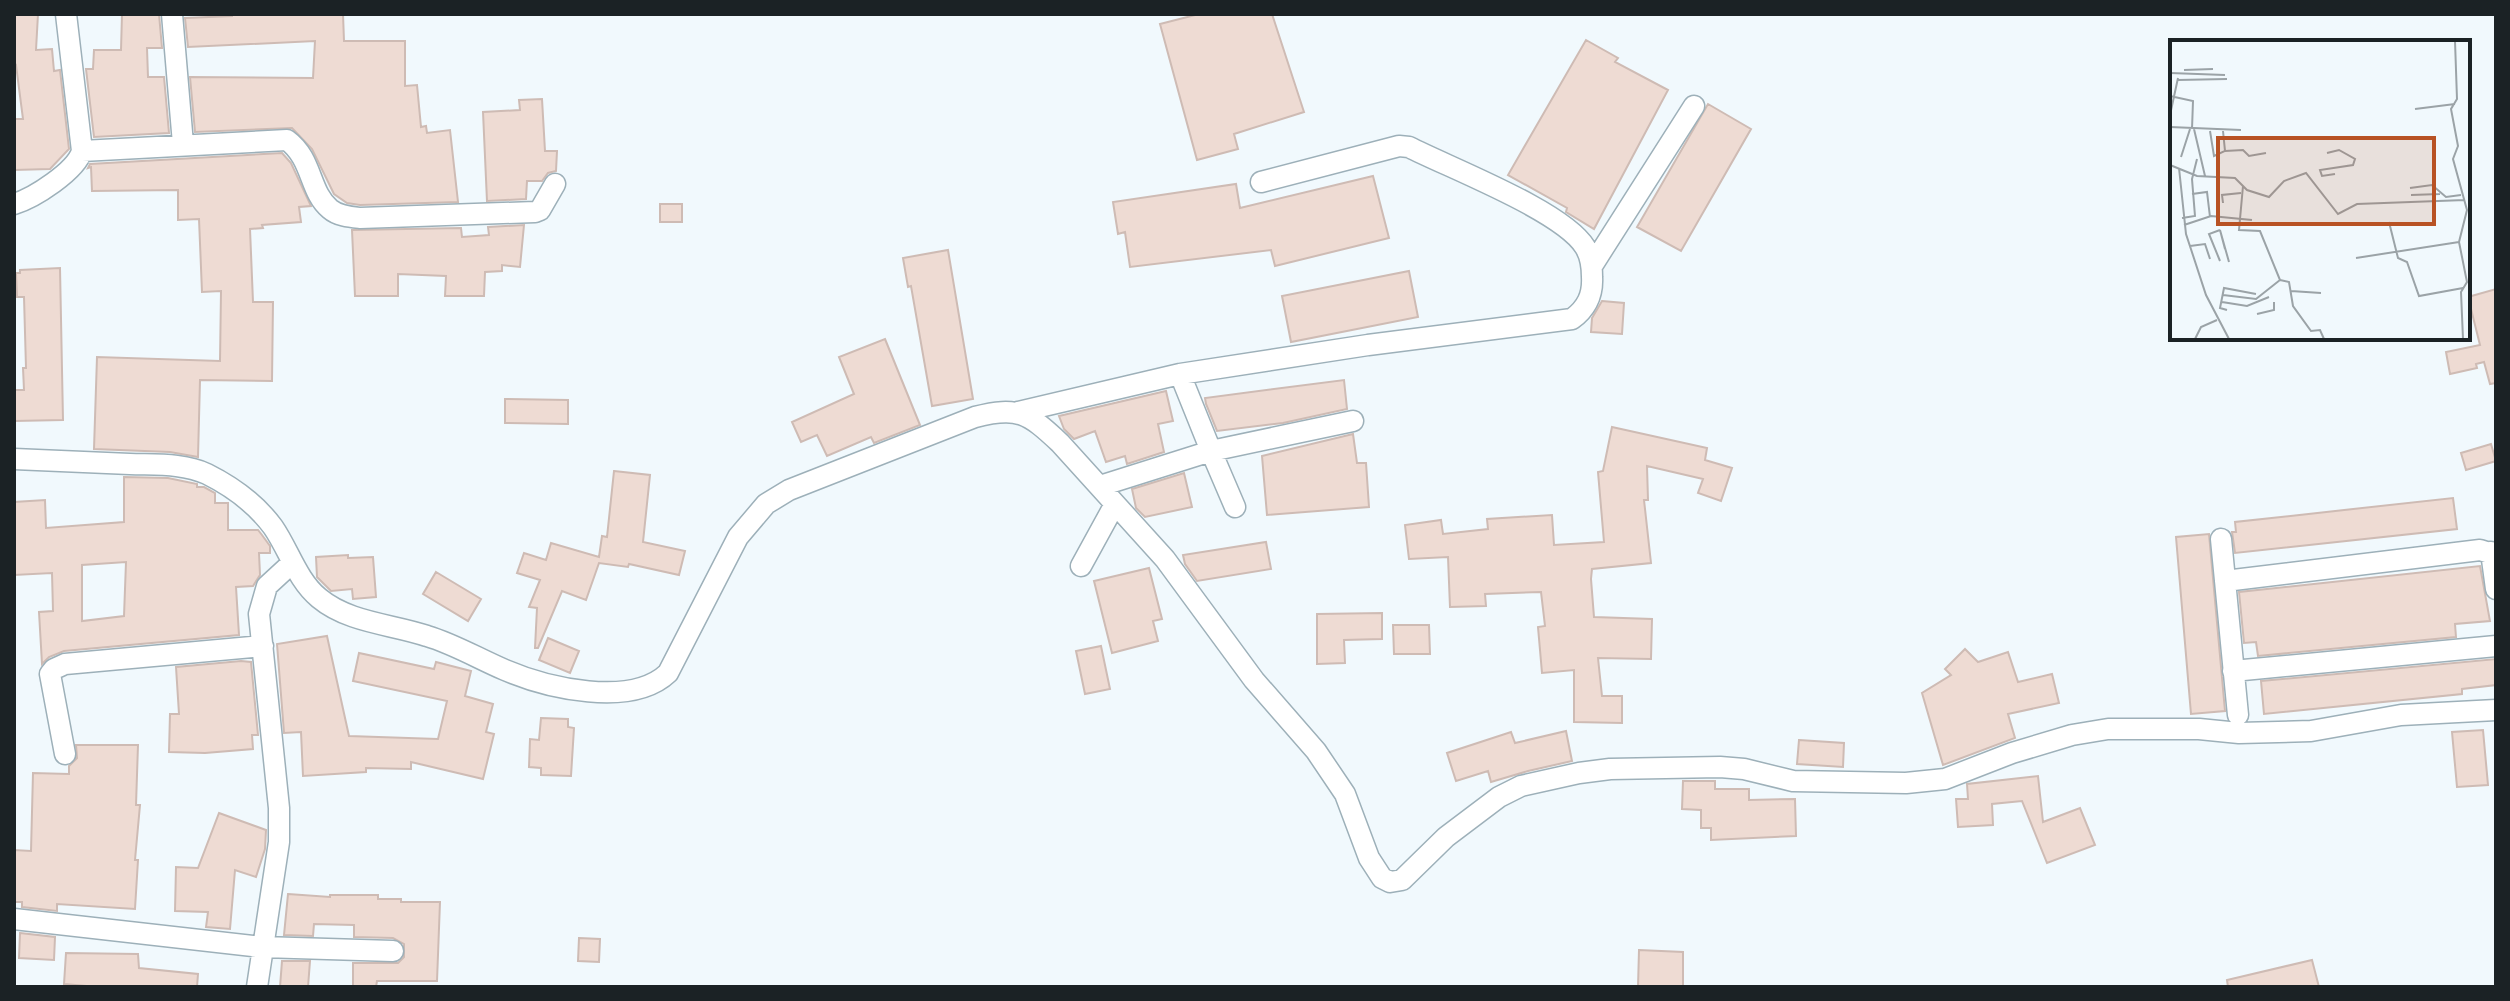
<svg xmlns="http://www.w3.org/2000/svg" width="2510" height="1001" viewBox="0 0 2510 1001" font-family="'Sofia Sans Condensed',sans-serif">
<rect width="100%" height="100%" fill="#f1f9fd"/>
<path fill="#eedbd3" stroke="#cebbb4" stroke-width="2" fill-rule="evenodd" d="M 14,14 L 38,14 L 36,50 L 52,49 L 54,71 L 60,70 L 69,149 L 50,169 L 14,170 L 14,119 L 23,119 L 16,65 L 14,66 Z
M 122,14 L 159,14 L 162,48 L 147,48 L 148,77 L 164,77 L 169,133 L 94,137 L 86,69 L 93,69 L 94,50 L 121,50 Z
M 232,14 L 343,14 L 344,41 L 405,41 L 405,86 L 417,85 L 421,127 L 426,126 L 427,133 L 450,130 L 458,202 L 360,205 L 347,203 L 334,194 L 312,149 L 292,128 L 195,132 L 190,77 L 313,78 L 315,41 L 188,47 L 185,18 L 232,16 Z
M 1199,14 L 1272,14 L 1304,112 L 1234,134 L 1238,149 L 1197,160 L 1160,24 Z
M 1586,40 L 1618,58 L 1615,62 L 1668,90 L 1594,229 L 1566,212 L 1567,208 L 1508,175 Z
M 542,99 L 545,151 L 557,151 L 556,171 L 548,173 L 542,181 L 527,181 L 526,199 L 487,201 L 483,112 L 520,110 L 519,100 Z
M 1708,104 L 1751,129 L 1681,251 L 1637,227 Z
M 282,153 L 291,163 L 311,206 L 299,207 L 301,222 L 262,225 L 263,228 L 250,229 L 253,302 L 273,302 L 272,381 L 200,380 L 198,457 L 170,452 L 94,449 L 97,357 L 220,361 L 221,291 L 202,292 L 199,219 L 178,220 L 178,190 L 92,191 L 91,167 L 88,168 L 90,164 Z
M 1373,176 L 1389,238 L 1275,266 L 1271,250 L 1130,267 L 1125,232 L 1118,234 L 1113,202 L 1236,184 L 1240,208 Z
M 660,204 L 682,204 L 682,222 L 660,222 Z
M 524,225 L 520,267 L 502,265 L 502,271 L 485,272 L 484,296 L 445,296 L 446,276 L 398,274 L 398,296 L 355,296 L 352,230 L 461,228 L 462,237 L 489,235 L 488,227 Z
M 948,250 L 973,399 L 932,406 L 911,286 L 908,287 L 903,258 Z
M 60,268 L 63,420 L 14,421 L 14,390 L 24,390 L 23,368 L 26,368 L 24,297 L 17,297 L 16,273 L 20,273 L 20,270 Z
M 1409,271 L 1418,317 L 1291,342 L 1282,296 Z
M 2496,289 L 2496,383 L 2490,384 L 2484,362 L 2476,364 L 2477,368 L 2450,374 L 2446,352 L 2480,345 L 2468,297 Z
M 1602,301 L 1624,303 L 1622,334 L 1591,332 L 1592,318 Z
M 885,339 L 920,425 L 874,443 L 871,437 L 827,456 L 817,435 L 801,442 L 792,422 L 854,394 L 839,357 Z
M 1344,380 L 1347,409 L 1283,423 L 1217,431 L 1206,404 L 1205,398 Z
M 1166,391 L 1173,421 L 1158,424 L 1164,452 L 1127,464 L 1125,456 L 1106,462 L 1095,431 L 1074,439 L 1064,429 L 1059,416 Z
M 505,399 L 568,400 L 568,424 L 505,423 Z
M 1612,427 L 1707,448 L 1705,460 L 1732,468 L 1721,501 L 1698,493 L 1703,479 L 1647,466 L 1648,500 L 1644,500 L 1651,563 L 1592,569 L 1591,579 L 1594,617 L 1652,619 L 1651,659 L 1598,658 L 1602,696 L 1622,696 L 1622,723 L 1574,722 L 1574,670 L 1542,673 L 1538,627 L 1545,626 L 1541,592 L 1485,594 L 1486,606 L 1450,607 L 1448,557 L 1409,559 L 1405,525 L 1441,520 L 1443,534 L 1488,529 L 1487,519 L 1552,515 L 1554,545 L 1604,542 L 1598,472 L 1603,471 Z
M 1353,434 L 1357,463 L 1366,463 L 1369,507 L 1267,515 L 1262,456 Z
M 2491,444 L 2496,461 L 2466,470 L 2461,453 Z
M 614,471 L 650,475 L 643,542 L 685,551 L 679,575 L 629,564 L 628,567 L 599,563 L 586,600 L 562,591 L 538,648 L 535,648 L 537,608 L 529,607 L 540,580 L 517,573 L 524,553 L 546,560 L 551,543 L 599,557 L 602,536 L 607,537 Z
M 1184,473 L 1192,507 L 1145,517 L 1136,508 L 1132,489 Z
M 124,477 L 168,478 L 197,484 L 197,487 L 204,487 L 215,493 L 215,503 L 228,503 L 228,530 L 258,530 L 262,535 L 270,546 L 270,553 L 259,553 L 260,575 L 253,586 L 236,587 L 239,635 L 64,651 L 49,657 L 42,664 L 39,612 L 53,611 L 52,573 L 14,575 L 14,502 L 45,500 L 46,528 L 124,522 ZM 126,562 L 124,616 L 82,621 L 82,565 Z
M 2453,498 L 2457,529 L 2235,553 L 2232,532 L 2236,532 L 2235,522 Z
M 2209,534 L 2225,711 L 2191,714 L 2176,537 Z
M 1266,542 L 1271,569 L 1197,581 L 1185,564 L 1183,555 Z
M 348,555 L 348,558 L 373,557 L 376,597 L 353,599 L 352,589 L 331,591 L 317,577 L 316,557 Z
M 2480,566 L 2490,621 L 2455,624 L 2456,637 L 2258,656 L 2256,642 L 2244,643 L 2239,592 Z
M 1149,568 L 1162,619 L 1153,621 L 1158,641 L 1112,653 L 1094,581 Z
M 436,572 L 481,599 L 468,621 L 423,594 Z
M 1382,613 L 1382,639 L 1344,640 L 1345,663 L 1317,664 L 1317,614 Z
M 1393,625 L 1429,625 L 1430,654 L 1394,654 Z
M 327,636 L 349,736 L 438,739 L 447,701 L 353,681 L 359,653 L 434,669 L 436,662 L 471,671 L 465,696 L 493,704 L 486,732 L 494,734 L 483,779 L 411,762 L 411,769 L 366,768 L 366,772 L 303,776 L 301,732 L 284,733 L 277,644 Z
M 548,638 L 579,651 L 570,673 L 539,660 Z
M 1101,646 L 1110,689 L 1085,694 L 1076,651 Z
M 1965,649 L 1978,662 L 2008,652 L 2018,682 L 2052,674 L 2059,703 L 2008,714 L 2015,738 L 1943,765 L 1922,693 L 1951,675 L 1945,669 Z
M 2496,659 L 2496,685 L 2462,689 L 2462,694 L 2264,714 L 2261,681 Z
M 241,661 L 251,662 L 258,735 L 252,735 L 253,749 L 205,753 L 169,752 L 170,714 L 179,714 L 176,667 Z
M 541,718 L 568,719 L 568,727 L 574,728 L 571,776 L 541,775 L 541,768 L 529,767 L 530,739 L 539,740 Z
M 2483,730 L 2488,785 L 2457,787 L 2452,732 Z
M 1566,731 L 1572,761 L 1528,771 L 1491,782 L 1488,771 L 1456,781 L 1447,753 L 1511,732 L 1515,743 Z
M 1799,740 L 1844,743 L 1843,767 L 1797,764 Z
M 76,745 L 138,745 L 136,805 L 140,805 L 135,860 L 138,860 L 135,909 L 57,904 L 57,911 L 22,907 L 22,902 L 14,902 L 14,850 L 31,851 L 33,773 L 69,774 L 69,766 L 77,758 Z
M 2038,776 L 2043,822 L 2080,808 L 2095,845 L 2047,863 L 2022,801 L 1992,804 L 1993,825 L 1958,827 L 1956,799 L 1968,799 L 1967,784 Z
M 1683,781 L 1715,781 L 1715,789 L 1749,789 L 1749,800 L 1795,799 L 1796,836 L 1711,840 L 1711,828 L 1701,828 L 1701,810 L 1682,809 Z
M 219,813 L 266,830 L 265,849 L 256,877 L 235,870 L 230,929 L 206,927 L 208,912 L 175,911 L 176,867 L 198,868 Z
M 288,894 L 330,897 L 330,895 L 378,895 L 378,899 L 401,899 L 401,902 L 440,902 L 437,981 L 377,981 L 376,987 L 353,987 L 353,963 L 398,963 L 404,957 L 404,944 L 393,938 L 354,937 L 354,925 L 314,924 L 313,936 L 284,935 Z
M 20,933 L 55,937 L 54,960 L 19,958 Z
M 579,938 L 600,939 L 599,962 L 578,961 Z
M 1639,950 L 1683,952 L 1683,987 L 1638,987 Z
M 66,953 L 138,954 L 139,968 L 198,974 L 197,987 L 98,987 L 64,984 Z
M 2312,960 L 2319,987 L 2228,987 L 2227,980 Z
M 282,961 L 310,961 L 308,987 L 280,987 Z"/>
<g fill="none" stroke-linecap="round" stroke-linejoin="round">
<g stroke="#9db0b9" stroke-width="23">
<path id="minor" d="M 172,14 L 183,144
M 82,151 L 287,140 C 313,159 309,192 330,209 C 338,216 350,217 360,218 L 535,212 L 540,210 L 555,184
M 1261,182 L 1399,146 L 1409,147 C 1450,168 1563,211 1585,247 C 1590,255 1592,267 1592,277 C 1593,295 1587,308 1572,319 L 1368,345 L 1180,374 L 1211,451 L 1353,421
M 14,204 C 34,198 76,171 82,151 L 66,14
M 1592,266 L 1694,106
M 1018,412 L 1180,374
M 14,459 C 53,461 91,462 130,464 C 155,465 184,463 207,474 C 233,487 256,504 273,527 C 289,550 297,580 319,598 C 349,623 392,624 427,636 C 454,644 479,659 505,670 C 547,688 631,708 668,673 L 738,537 L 766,504 L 789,490 L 975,417 C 1018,406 1028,413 1060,443 L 1165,559 L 1254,680 L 1316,751 L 1345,794 L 1369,858 L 1382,878 L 1390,882 L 1402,880 L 1446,837 L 1499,797 L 1521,786 L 1579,773 L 1610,769 L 1720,767 L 1744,769 L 1793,781 L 1906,783 L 1945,779 L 2012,753 L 2072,735 L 2108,729 L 2199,729 L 2239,733 L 2311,731 L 2401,715 L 2496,710
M 1100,486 L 1211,451 L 1235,507
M 2221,539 L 2238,715
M 2491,552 L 2496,589
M 1081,566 L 1115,504
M 2225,581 L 2480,550 L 2496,555
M 2233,671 L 2496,646
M 65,754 L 50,674 L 54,669 L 65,664 L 263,646
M 14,919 L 262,947 L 393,951
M 257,987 L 279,842 L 279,808 L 259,614 L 267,586 L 292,563"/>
</g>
<use href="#minor" stroke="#fff" stroke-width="20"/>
</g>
<g transform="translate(2170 40)">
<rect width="300" height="300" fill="#f1f9fd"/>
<path fill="none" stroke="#9ba3a7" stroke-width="2" d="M 285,1 L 287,59 L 281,69 L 288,106 L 283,119 L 297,170 L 289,202 L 297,242 L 291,252 L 293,299M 14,30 L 43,29M 0,33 L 55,35M 8,40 L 57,39M 0,56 L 23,61 L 22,89M 245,69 L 285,64M 0,75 L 8,38M 0,87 L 71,90M 24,89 L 35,136M 40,91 L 44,116 L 55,111 L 53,91M 55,111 L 73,110 L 79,116 L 96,113M 157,113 L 169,110 L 185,119 L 183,125 L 150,130 L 152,136 L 165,134M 11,117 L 20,89M 0,125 L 27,136 L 65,138 L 77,150 L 99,157 L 114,141 L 136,133 L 168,174 L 187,164 L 295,160M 9,128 L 16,194 L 36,255 L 59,299M 240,148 L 262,145 L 276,157 L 291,155M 22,154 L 37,152 L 40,177M 241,155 L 270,154M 53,163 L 52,155 L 71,153M 12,178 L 25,176 L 22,139 L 27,119M 219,182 L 228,218 L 237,222 L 249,256 L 293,248M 14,185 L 41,176 L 82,180M 20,206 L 35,204 L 40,219M 55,209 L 50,190 L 59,222M 186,218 L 289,202M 50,221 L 39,194 L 50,190M 110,240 L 119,242 L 123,266 L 141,291 L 150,290 L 154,299M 121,251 L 151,253M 53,255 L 86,259 L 110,240 L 90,191 L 69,190 L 73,146M 52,262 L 77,266 L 99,257M 57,270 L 50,268 L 54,248 L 86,254M 87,274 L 104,270 L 104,262M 25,299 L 31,287 L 47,280"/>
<path fill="#b85224" fill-opacity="0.15" stroke="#b85224" stroke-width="4" d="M 48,98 L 264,98 L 264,184 L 48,184 Z"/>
<rect width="300" height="300" fill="none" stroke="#1b2225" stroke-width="4"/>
</g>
<rect width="2510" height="1001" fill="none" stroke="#1b2225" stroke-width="32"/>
</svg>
